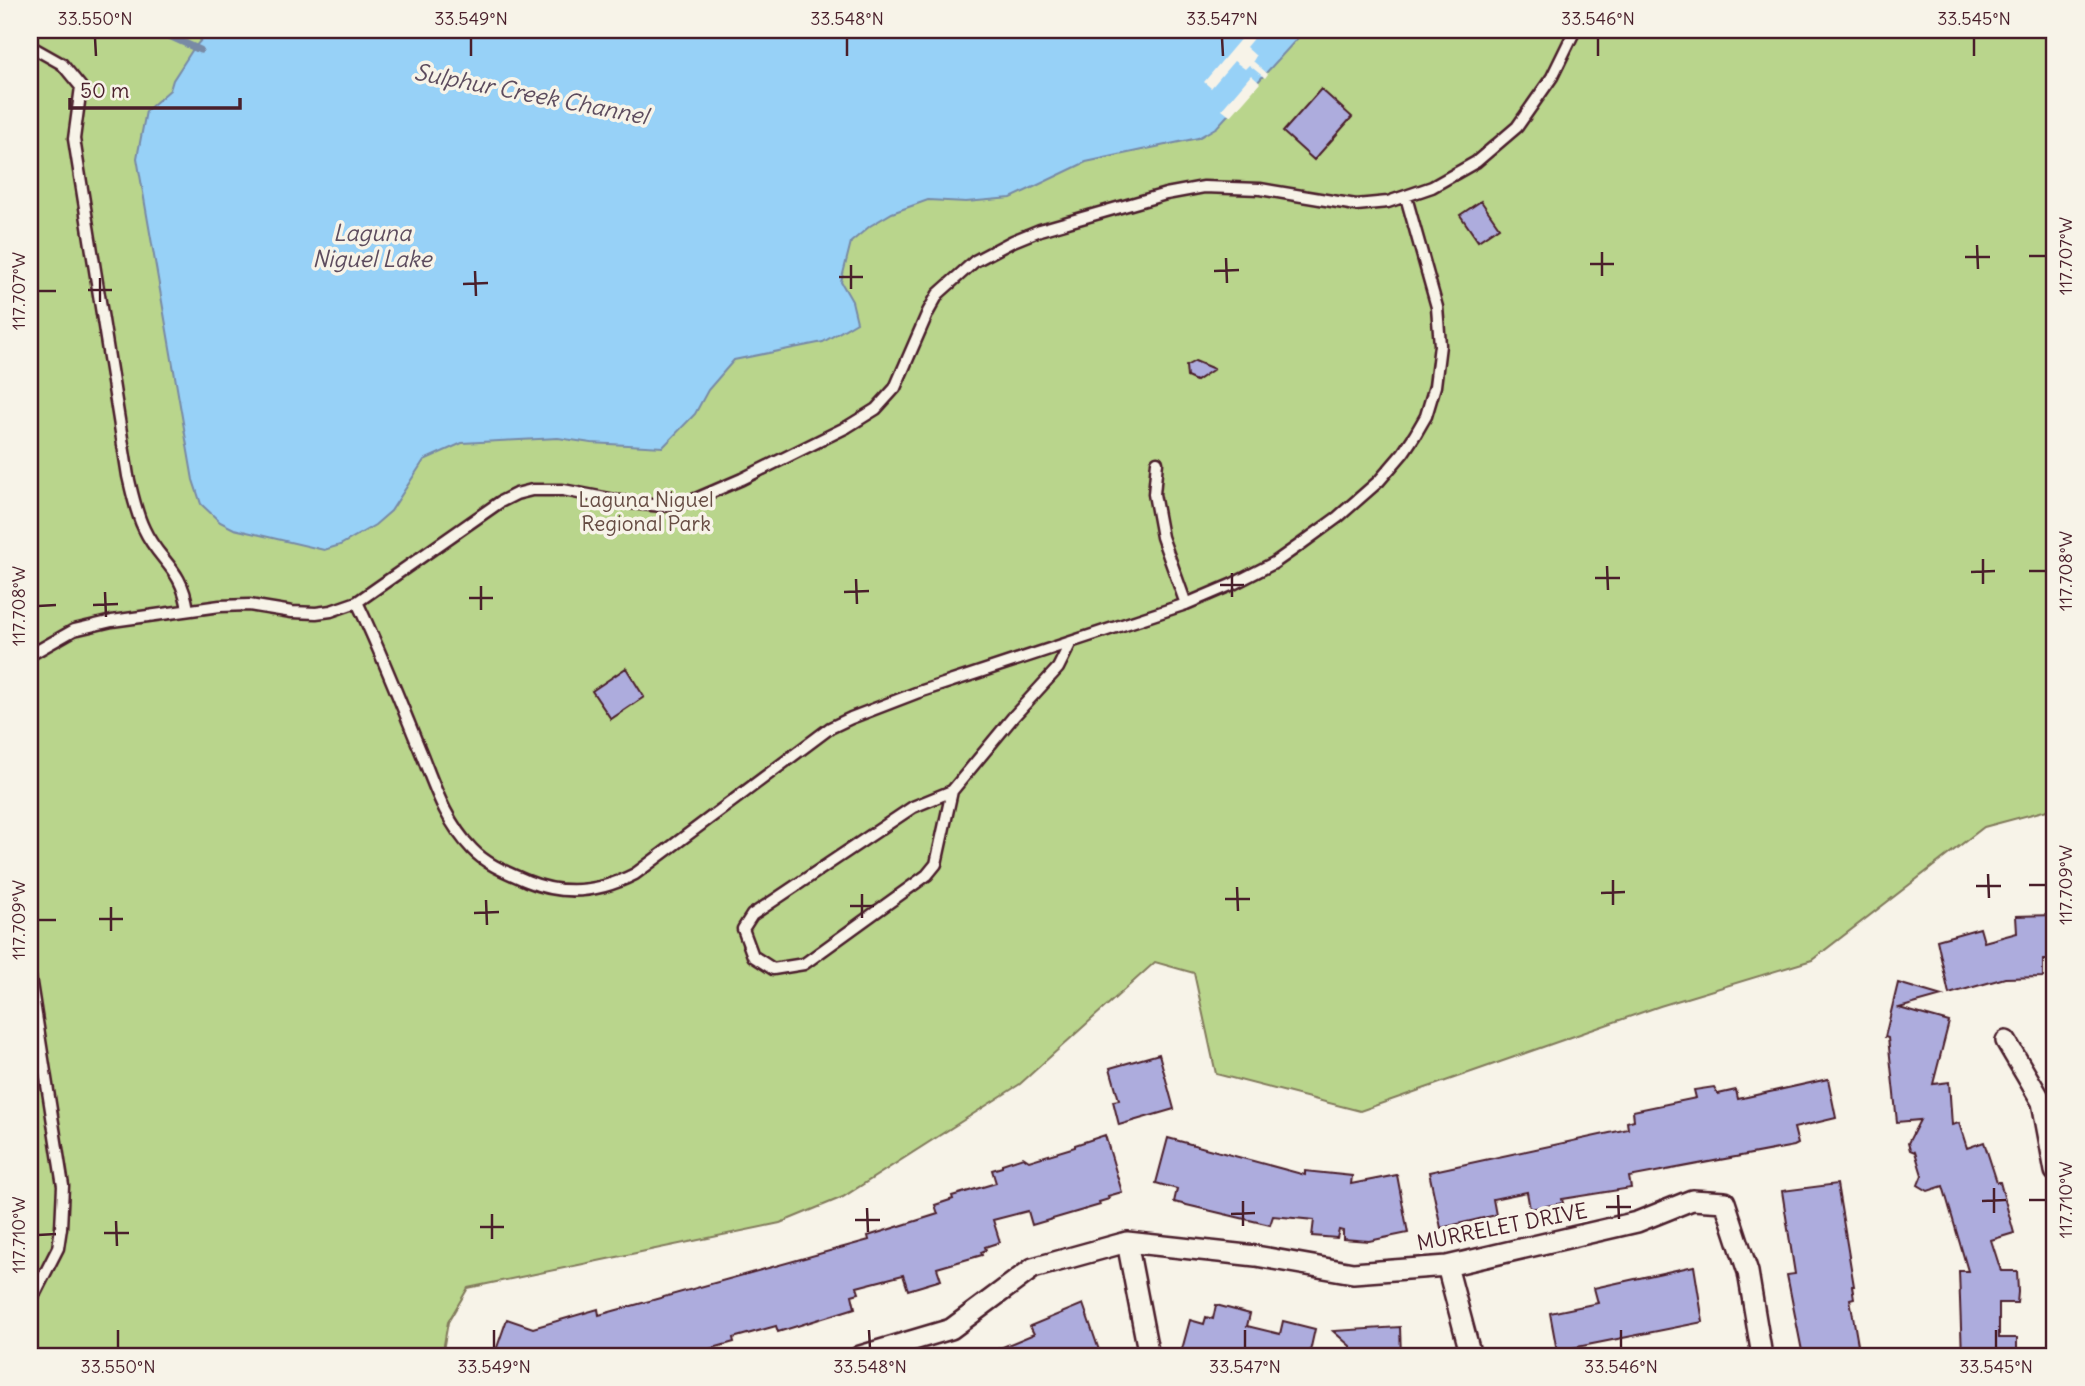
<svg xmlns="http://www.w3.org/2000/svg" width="2085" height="1386" viewBox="0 0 2085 1386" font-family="Delius,sans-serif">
<rect width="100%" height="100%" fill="#f7f3e8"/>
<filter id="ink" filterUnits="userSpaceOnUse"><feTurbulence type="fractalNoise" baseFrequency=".0143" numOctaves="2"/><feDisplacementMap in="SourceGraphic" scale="14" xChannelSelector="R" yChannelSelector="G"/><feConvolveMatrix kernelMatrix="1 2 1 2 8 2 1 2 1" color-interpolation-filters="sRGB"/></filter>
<g filter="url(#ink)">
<path fill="#b9d58c" stroke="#827a5c" stroke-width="2" d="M 30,30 L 2055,30 L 2055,808 L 1984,827 L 1812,960 L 1660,1006 L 1360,1111 L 1216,1074 L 1194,973 L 1155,962 L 1020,1084 L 843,1197 L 780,1223 L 468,1288 L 448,1322 L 442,1356 L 30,1356 Z"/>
<path fill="#97d1f7" stroke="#788aa5" stroke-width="2" d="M 210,30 L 1305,30 L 1217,127 L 1198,138 L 1086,162 L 1011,198 L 966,202 L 928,200 L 892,213 L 870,226 L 851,242 L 841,282 L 852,301 L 857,322 L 823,342 L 734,360 L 708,390 L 695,414 L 663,447 L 591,443 L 558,438 L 462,443 L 424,460 L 391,511 L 375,525 L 340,545 L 324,550 L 234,529 L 220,522 L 201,504 L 193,480 L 137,158 L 146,111 L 170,90 L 173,80 L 193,49 Z"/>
<path fill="#f7f3e8" d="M 1248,30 L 1260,30 L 1246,47 L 1256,56 L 1253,61 L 1268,74 L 1265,78 L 1249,65 L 1245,69 L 1234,61 L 1211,88 L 1204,82 Z
M 1251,75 L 1260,83 L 1231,116 L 1222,109 Z"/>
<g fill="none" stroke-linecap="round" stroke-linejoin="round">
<path stroke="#788aa5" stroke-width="7" d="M 156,30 L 200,50
M 30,34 L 32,30"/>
</g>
<path fill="#adacdd" stroke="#4a1f2b" stroke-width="2" d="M 1321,89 L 1352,117 L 1314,160 L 1283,132 Z
M 1481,201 L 1499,227 L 1478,241 L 1460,215 Z
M 1195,361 L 1214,369 L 1196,381 L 1187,377 L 1186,366 Z
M 626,668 L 644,697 L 611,719 L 592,691 Z
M 2055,915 L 2055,960 L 2043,960 L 2043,977 L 2005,978 L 1949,994 L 1937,940 L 1980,928 L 1984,942 L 2017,933 L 2016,916 Z
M 1898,983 L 1942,996 L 1899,1008 L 1949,1022 L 1933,1084 L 1949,1082 L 1952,1125 L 1959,1123 L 1967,1148 L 1984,1142 L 1997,1182 L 2000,1182 L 2014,1233 L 1991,1240 L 2001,1271 L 2017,1271 L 2018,1292 L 2017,1303 L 1999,1303 L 1999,1338 L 2017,1338 L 2017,1356 L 1962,1356 L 1959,1271 L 1968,1271 L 1943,1186 L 1928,1191 L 1918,1185 L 1922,1175 L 1915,1152 L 1910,1150 L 1908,1143 L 1920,1120 L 1897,1122 L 1888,1038 L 1885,1037 Z
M 1159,1054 L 1174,1109 L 1119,1125 L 1113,1101 L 1119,1100 L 1110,1068 Z
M 1828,1079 L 1836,1118 L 1794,1128 L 1798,1144 L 1794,1146 L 1629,1177 L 1631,1188 L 1562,1199 L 1563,1203 L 1530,1209 L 1527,1192 L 1493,1199 L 1496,1215 L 1441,1228 L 1429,1172 L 1628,1129 L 1627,1122 L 1634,1120 L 1633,1111 L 1696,1098 L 1694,1090 L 1714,1087 L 1718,1094 L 1736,1090 L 1738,1099 Z
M 1105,1135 L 1122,1192 L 1108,1196 L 1109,1199 L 1099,1202 L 1100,1205 L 1032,1225 L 1028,1211 L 993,1220 L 1000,1242 L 985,1247 L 986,1250 L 981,1252 L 982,1255 L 937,1268 L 941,1280 L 908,1290 L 903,1275 L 857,1287 L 859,1293 L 852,1295 L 855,1308 L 778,1332 L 776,1326 L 733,1338 L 734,1342 L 685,1356 L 494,1356 L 507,1319 L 533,1328 L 598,1309 L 599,1315 L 869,1240 L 868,1236 L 938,1214 L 935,1205 L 953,1199 L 952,1196 L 996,1183 L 992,1170 L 1002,1167 L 1002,1164 L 1023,1157 L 1029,1161 L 1075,1147 L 1075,1145 Z
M 1168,1138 L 1305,1175 L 1305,1171 L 1352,1176 L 1351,1184 L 1397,1175 L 1408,1233 L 1369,1241 L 1343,1239 L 1343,1231 L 1339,1230 L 1337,1238 L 1312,1236 L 1314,1220 L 1273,1216 L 1270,1225 L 1174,1202 L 1177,1189 L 1156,1183 Z
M 1837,1184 L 1854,1286 L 1852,1286 L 1854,1298 L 1850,1299 L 1860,1356 L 1803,1356 L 1787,1275 L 1795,1274 L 1782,1191 Z
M 1694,1266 L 1703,1322 L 1557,1351 L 1550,1313 L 1598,1303 L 1594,1288 Z
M 1083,1304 L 1101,1356 L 981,1356 L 1034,1334 L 1030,1326 Z
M 1216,1305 L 1250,1314 L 1247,1326 L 1280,1334 L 1283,1321 L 1315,1329 L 1309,1356 L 1193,1356 L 1181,1353 L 1190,1320 L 1204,1324 L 1206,1317 L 1213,1319 Z
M 1400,1327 L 1401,1356 L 1350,1356 L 1350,1346 L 1333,1331 Z"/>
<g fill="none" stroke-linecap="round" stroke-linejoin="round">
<g stroke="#4a1f2b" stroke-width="15">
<path id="lane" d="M 30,46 L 62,64 L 81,87 L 74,139 L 128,476 C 132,493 136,513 144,529 C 159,562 182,567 188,610
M 1157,462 L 1154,494 L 1162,537 L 1186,604
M 357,602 C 381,652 401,704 422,755 C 435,788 446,822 472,849 C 487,865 506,872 527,881 C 563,896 600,892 635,874 L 830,728 L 851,718 L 916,693 L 1186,604 L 1233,584 L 1274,563 L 1301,544 L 1338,517 L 1379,481 L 1403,453 L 1415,435 L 1426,416 L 1435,386 L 1440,345 L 1437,307 L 1406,197
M 30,655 L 74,630 L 112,621 L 220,606 L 249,605 L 292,612 L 316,613 L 331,611 L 357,602 L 500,502 L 516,494 L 532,490 L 563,490 L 631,503 L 663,506 L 691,501 L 742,479 L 847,427 L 876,409 L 895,388 L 928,312 L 938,294 L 975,261 L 1013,241 L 1040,230 L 1166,194 L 1204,187 L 1260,189 L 1356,205 L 1388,202 L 1432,187 L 1476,162 L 1517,127 L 1552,77 L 1575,30
M 952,791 L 936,864 L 927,875 L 804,964 L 773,969 L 753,956 L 743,929 L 752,915 L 913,807 L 952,791 L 1014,716 L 1058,668 L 1071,642
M 30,977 L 63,1186 L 61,1228 L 58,1248 L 30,1303"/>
</g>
<g stroke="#4a1f2b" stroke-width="24">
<path id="street" d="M 2006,1041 L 2042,1102 L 2055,1171
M 1127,1242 L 1149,1356
M 1447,1266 L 1471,1356
M 860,1356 L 951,1329 L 1033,1268 L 1127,1242 L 1256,1256 L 1353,1273 L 1447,1266 L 1637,1222 L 1692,1200 L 1725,1202 L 1748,1272 L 1762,1356"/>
</g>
<use href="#lane" stroke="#f7f3e8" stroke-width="10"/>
<use href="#street" stroke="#f7f3e8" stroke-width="19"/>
</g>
</g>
<path fill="none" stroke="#4a1f2b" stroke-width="2.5" d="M 95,38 L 96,56M 471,38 L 471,56M 847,38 L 847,56M 1222,38 L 1223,56M 1598,38 L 1598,56M 1974,38 L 1974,56M 1977,245 L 1978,269M 1602,252 L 1602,276M 2029,256 L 2046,256M 1965,257 L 1990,257M 1226,258 L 1227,283M 1590,264 L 1614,264M 851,265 L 851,289M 475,271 L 476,296M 1214,271 L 1239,270M 839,277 L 863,277M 100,278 L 100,302M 463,284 L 488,283M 88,290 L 112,290M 38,291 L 56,291M 1983,559 L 1983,584M 1607,566 L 1608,590M 2029,571 L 2046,571M 1971,572 L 1995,571M 1232,573 L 1232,597M 1595,578 L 1620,578M 856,579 L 857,604M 1220,585 L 1244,585M 481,586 L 481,610M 105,592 L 106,617M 844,592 L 869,591M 469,598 L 493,598M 93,605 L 118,604M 38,606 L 56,605M 1988,874 L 1989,898M 1613,880 L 1613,905M 2029,885 L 2046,885M 1976,886 L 2001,886M 1237,887 L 1238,911M 1601,893 L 1625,892M 862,894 L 862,918M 1225,899 L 1250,899M 486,900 L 487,925M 850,906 L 874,906M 111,907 L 111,931M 474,913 L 499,912M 99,919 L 123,919M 38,920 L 56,920M 1994,1188 L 1994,1213M 1618,1195 L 1619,1219M 2029,1200 L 2046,1200M 1243,1201 L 1243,1226M 1982,1201 L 2006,1200M 1606,1207 L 1631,1207M 867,1208 L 868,1232M 492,1214 L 492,1239M 1231,1214 L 1255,1213M 855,1220 L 880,1220M 116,1221 L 117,1246M 480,1227 L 504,1227M 104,1233 L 129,1233M 38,1235 L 56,1234M 118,1330 L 118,1348M 494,1330 L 494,1348M 869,1330 L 870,1348M 1245,1330 L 1245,1348M 1621,1330 L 1621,1348M 1996,1330 L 1996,1348"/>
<g text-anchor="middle" stroke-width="7" stroke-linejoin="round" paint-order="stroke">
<g font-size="21" fill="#664c43" stroke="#f7f3e8">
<text x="646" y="507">Laguna Niguel<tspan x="646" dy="24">Regional Park</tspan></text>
</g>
<g font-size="21" fill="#4a1f2b" stroke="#f7f3e8">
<text transform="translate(1502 1227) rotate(-11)" y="7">MURRELET DRIVE</text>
</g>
<g font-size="23" font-style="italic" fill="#5d4c5e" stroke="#f7f3e8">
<text transform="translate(531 94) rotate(11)" y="8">Sulphur Creek Channel</text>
<text x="372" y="241">Laguna<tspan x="372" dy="26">Niguel Lake</tspan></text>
</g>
</g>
<rect width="2085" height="1386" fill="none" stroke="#f7f3e8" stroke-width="77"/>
<path d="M70 98v10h170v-10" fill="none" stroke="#4a1f2b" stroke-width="3.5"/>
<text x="80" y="98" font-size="21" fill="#4a1f2b" stroke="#f7f3e8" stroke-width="5" paint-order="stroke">50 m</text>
<rect x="38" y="38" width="2008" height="1310" fill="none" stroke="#4a1f2b" stroke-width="2.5"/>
<g font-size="18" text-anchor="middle" fill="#4a1f2b">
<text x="95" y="25">33.550°N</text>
<text x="471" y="25">33.549°N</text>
<text x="847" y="25">33.548°N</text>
<text x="1222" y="25">33.547°N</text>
<text x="1598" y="25">33.546°N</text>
<text x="1974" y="25">33.545°N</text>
<text transform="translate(2066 256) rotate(-90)" y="6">117.707°W</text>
<text transform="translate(19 291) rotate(-90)" y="6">117.707°W</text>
<text transform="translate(2066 571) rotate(-90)" y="6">117.708°W</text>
<text transform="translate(19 606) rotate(-90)" y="6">117.708°W</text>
<text transform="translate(2066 885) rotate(-90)" y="6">117.709°W</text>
<text transform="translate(19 920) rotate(-90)" y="6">117.709°W</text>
<text transform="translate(2066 1200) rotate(-90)" y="6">117.710°W</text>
<text transform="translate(19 1235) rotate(-90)" y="6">117.710°W</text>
<text x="118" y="1373">33.550°N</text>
<text x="494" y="1373">33.549°N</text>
<text x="870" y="1373">33.548°N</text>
<text x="1245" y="1373">33.547°N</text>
<text x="1621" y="1373">33.546°N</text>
<text x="1996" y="1373">33.545°N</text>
</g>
</svg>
